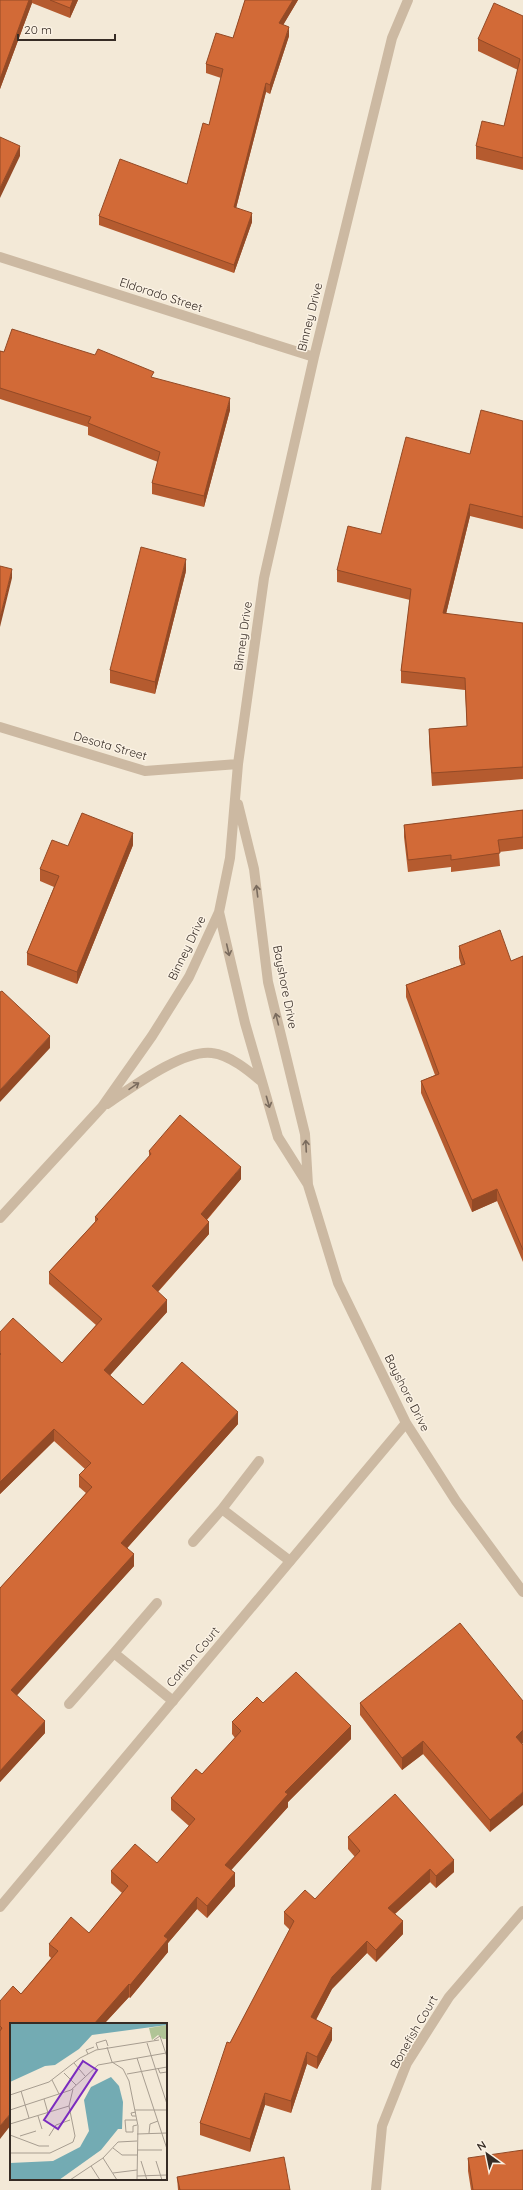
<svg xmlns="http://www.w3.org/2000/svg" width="523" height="2190" viewBox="0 0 523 2190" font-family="Quicksand,sans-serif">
<rect width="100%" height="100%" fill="#f3e9d7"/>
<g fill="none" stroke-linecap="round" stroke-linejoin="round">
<path stroke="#ccb9a2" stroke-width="10" d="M 259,1461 L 222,1509 L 290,1561
M 193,1542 L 222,1509
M 157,1603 L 114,1653 L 173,1701
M 69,1704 L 114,1653"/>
<path stroke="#ccb9a2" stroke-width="10" d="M 0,257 L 314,357
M 0,727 L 145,771 L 238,764
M 238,804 L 254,869 L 268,982 L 305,1134 L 308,1185 L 338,1283 L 406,1423 L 456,1501 L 523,1592
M 219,912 L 245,1023 L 278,1137 L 307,1183
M 107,1104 C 131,1088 183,1049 212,1053 C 230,1055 249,1071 262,1082
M 0,1218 L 102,1107 L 152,1036 L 189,977 L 219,912 L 230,858 L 238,764 L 264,578 L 314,357 L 392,38 L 408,0
M 0,1907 L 406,1423
M 376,2190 L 382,2126 L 407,2063 L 449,1997 L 523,1911"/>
</g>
<path fill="#b55b2f" d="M 0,0 L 78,0 L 70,18 L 32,3 L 0,89 Z
M 245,0 L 298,0 L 283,25 L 289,36 L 270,94 L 266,92 L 236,208 L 252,222 L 234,273 L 99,225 L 99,216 L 187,184 L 209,125 L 221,78 L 206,73 L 206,64 L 233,38 Z
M 523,16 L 523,170 L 476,159 L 476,146 L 504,126 L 518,70 L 478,51 L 478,39 Z
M 0,351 L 4,352 L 154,378 L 230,410 L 204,507 L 152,494 L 152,483 L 158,462 L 88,435 L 88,427 L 0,399 Z
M 523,421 L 523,529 L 470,516 L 446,614 L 523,623 L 523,779 L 432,786 L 429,741 L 429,729 L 467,726 L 465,690 L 401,683 L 401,671 L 410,600 L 337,582 L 337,570 L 381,534 L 470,454 Z
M 186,571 L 155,694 L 110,683 L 110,670 Z
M 523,810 L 523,849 L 499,852 L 500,866 L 451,872 L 451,867 L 408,872 L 404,837 L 404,825 Z
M 133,845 L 77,984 L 27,965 L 27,953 L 54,887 L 40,881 L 40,869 Z
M 459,946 L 511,961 L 523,956 L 523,1262 L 497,1201 L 472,1212 L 421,1093 L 421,1081 L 435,1075 L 406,997 L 406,985 L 461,965 L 459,958 Z
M 149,1151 L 241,1179 L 207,1220 L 209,1234 L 158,1292 L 167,1312 L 110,1375 L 143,1405 L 238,1424 L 127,1548 L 134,1566 L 16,1695 L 45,1733 L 0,1782 L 0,1588 L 86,1493 L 79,1487 L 79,1475 L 85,1469 L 54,1441 L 0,1494 L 0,1332 L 62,1363 L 96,1325 L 49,1284 L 49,1272 L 95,1222 L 95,1217 L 149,1157 Z
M 523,1701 L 523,1743 L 522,1744 L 490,1832 L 423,1754 L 402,1770 L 360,1715 L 360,1703 Z
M 263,1703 L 351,1739 L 288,1802 L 288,1807 L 231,1870 L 235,1886 L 207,1918 L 197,1909 L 168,1943 L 168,1952 L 130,1998 L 129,1997 L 104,2024 L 11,2024 L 0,2139 L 0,2001 L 21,1994 L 51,1958 L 49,1956 L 49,1944 L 89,1933 L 122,1893 L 111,1883 L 111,1871 L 157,1863 L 189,1826 L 171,1810 L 171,1798 L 202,1774 L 235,1738 L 232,1734 L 232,1722 Z
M 348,1837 L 454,1872 L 436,1888 L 430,1882 L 395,1914 L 403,1934 L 376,1962 L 367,1953 L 332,1989 L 316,2020 L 332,2040 L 317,2069 L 307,2064 L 291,2113 L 265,2105 L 250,2152 L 200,2135 L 200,2123 L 230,2043 L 290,1930 L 284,1924 L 284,1912 L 315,1899 L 355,1857 L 348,1849 Z
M 468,2158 L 523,2190 L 471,2190 L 468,2171 Z
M 177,2177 L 290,2190 L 178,2190 Z"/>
<path fill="#934a26" d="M 29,0 L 32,0 L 32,3 L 0,89 L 0,79 Z
M 73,0 L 78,0 L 70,18 L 70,8 Z
M 293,0 L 298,0 L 279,32 L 279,23 Z
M 289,27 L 289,36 L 270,94 L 270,85 Z
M 266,83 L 266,92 L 234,216 L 234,207 Z
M 20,146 L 20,156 L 0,198 L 0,188 Z
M 252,213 L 252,222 L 234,273 L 234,265 Z
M 230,398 L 230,410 L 204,507 L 204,496 Z
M 470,504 L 470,516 L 443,626 L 443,613 Z
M 186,559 L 186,571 L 155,694 L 155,682 Z
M 12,569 L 12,578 L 0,627 L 0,618 Z
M 133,833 L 133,845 L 77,984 L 77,972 Z
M 50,1036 L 50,1048 L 0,1102 L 0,1090 Z
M 241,1167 L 241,1179 L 201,1226 L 201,1214 Z
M 497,1189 L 497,1201 L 472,1212 L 472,1200 Z
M 209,1222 L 209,1234 L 152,1298 L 152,1286 Z
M 167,1300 L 167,1312 L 104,1382 L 104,1370 Z
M 238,1412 L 238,1424 L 121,1555 L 121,1543 Z
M 54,1429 L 54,1441 L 0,1494 L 0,1482 Z
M 134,1554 L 134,1566 L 11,1702 L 11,1690 Z
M 45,1721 L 45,1733 L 0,1782 L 0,1771 Z
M 351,1726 L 351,1739 L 288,1802 L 288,1807 L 225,1877 L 225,1865 L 285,1792 Z
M 523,1730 L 523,1743 L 516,1749 L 516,1737 Z
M 423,1741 L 423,1754 L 402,1770 L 402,1758 Z
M 523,1792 L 523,1805 L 490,1832 L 490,1820 Z
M 454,1860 L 454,1872 L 436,1888 L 436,1876 Z
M 430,1869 L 430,1882 L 388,1920 L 388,1908 Z
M 235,1873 L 235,1886 L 207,1918 L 207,1906 Z
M 197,1897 L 197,1909 L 168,1943 L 168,1952 L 130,1998 L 130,1985 L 164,1936 Z
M 403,1921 L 403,1934 L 376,1962 L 376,1950 Z
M 367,1941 L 367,1953 L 332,1989 L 311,2029 L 311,2017 L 332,1977 Z
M 129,1984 L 129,1997 L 104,2024 L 94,2024 Z
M 332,2028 L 332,2040 L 317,2069 L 317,2057 Z
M 307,2052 L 307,2064 L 291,2113 L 291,2101 Z
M 265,2093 L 265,2105 L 250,2152 L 250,2139 Z
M 11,2113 L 11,2125 L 0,2139 L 0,2126 Z"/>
<path fill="#d26a37" stroke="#934a26" d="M 0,0 L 29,0 L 0,79 Z
M 50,0 L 73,0 L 70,8 Z
M 245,0 L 293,0 L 279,23 L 289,27 L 270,85 L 266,83 L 234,207 L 252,213 L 234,265 L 99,216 L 120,159 L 187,184 L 203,123 L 209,125 L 223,69 L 206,64 L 216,33 L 233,38 Z
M 494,3 L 523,16 L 523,158 L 476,146 L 482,121 L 504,126 L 520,59 L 478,39 Z
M 0,137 L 20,146 L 0,188 Z
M 12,329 L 95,355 L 98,349 L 154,372 L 151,377 L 230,398 L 204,496 L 152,483 L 160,452 L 88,423 L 91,417 L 0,388 L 0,351 L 4,352 Z
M 481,410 L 523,421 L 523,517 L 470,504 L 443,613 L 523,623 L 523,767 L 432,773 L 429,729 L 467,726 L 465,678 L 401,671 L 411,589 L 337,570 L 348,526 L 381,534 L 406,437 L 470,454 Z
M 141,547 L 186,559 L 155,682 L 110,670 Z
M 0,566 L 12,569 L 0,618 Z
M 523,810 L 523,837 L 498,840 L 500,853 L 451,860 L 451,855 L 408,860 L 404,825 Z
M 82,813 L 133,833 L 77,972 L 27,953 L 59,876 L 40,869 L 52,840 L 68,846 Z
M 500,930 L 511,961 L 523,956 L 523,1250 L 497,1189 L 472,1200 L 421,1081 L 439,1074 L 406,985 L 465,964 L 459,946 Z
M 2,991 L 50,1036 L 0,1090 L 0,992 Z
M 180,1115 L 241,1167 L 201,1214 L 209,1222 L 152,1286 L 167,1300 L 104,1370 L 143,1405 L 182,1362 L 238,1412 L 121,1543 L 134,1554 L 11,1690 L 45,1721 L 0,1771 L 0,1588 L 92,1487 L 79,1475 L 91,1463 L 54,1429 L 0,1482 L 0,1355 L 1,1354 L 0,1353 L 0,1332 L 13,1318 L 62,1363 L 102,1319 L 49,1272 L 98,1219 L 95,1217 L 151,1154 L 149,1151 Z
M 460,1623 L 523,1701 L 523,1730 L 516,1737 L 523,1745 L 523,1792 L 490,1820 L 423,1741 L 402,1758 L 360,1703 Z
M 296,1672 L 351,1726 L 285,1792 L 288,1794 L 225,1865 L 235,1873 L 207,1906 L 197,1897 L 164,1936 L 168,1939 L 130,1985 L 129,1984 L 94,2024 L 11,2024 L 11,2113 L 0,2126 L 0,2031 L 2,2028 L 0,2026 L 0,2001 L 13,1986 L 21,1994 L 58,1951 L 49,1944 L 71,1917 L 89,1933 L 128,1886 L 111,1871 L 135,1844 L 157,1863 L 195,1819 L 171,1798 L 196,1769 L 202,1774 L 241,1731 L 232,1722 L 257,1697 L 263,1703 Z
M 395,1794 L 454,1860 L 436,1876 L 430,1869 L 388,1908 L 403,1921 L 376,1950 L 367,1941 L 332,1977 L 311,2017 L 332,2028 L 317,2057 L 307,2052 L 291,2101 L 265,2093 L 250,2139 L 200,2123 L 227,2042 L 230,2043 L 294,1921 L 284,1912 L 305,1890 L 315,1899 L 360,1851 L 348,1837 Z
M 523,2150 L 523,2190 L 473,2190 L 468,2158 Z
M 284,2157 L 290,2190 L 180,2190 L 177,2177 Z"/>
<defs><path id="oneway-shaft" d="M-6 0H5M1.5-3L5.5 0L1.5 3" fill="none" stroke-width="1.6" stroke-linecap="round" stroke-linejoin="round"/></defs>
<g stroke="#7a6b5d">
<use href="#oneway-shaft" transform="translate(257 891) rotate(-97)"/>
<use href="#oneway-shaft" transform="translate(228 950) rotate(77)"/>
<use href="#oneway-shaft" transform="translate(277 1019) rotate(-104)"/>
<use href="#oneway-shaft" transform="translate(134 1086) rotate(-34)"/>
<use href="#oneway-shaft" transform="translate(268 1102) rotate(74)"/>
<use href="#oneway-shaft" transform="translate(306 1146) rotate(-93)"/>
</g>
<g text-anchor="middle" stroke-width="3" stroke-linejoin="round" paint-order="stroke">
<g font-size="12" fill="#362c25" stroke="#fbf2e4">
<text transform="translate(161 295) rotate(18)" y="4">Eldorado Street</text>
<text transform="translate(310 317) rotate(-76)" y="4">Binney Drive</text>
<text transform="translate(243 636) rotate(-82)" y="4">Binney Drive</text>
<text transform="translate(110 746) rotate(16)" y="4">Desota Street</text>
<text transform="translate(187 948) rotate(-64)" y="4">Binney Drive</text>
<text transform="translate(285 987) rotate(79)" y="4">Bayshore Drive</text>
<text transform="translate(407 1393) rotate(63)" y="4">Bayshore Drive</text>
<text transform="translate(193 1657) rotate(-50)" y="4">Carlton Court</text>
<text transform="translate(414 2032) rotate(-60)" y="4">Bonefish Court</text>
</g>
</g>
<g transform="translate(10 2023)">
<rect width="157" height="157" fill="#f3e9d7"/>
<path d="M 157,2 L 157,16 L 153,16 L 148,12 L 142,17 L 139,5 Z" fill="#b0c496"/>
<path d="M 0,0 L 157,0 L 157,2 L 82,12 L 69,26 L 45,42 L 35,43 L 0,59 ZM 101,54 L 109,63 L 113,79 L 112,106 L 108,106 L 91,127 L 49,157 L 0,157 L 0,140 L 43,138 L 70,124 L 79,108 L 74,77 L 81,64 Z" fill="#73abb3"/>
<path fill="none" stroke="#a79d90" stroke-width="1" d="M 144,17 L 150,13 L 157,34M 137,20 L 157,81M 97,24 L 102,39 L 113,46 L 119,58 L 128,103 L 127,157M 88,26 L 86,20 L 96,17 L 98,23M 78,31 L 76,27 L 84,24M 127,35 L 157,126M 64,40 L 75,53M 148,45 L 150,50 L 157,49M 54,50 L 66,62M 117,51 L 157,44M 42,57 L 49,71M 11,68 L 19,95M 0,72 L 39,59 L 70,35 L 86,27 L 149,17M 34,76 L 38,90M 0,87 L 61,67 L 88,42 L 156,30M 125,87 L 157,87M 126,89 L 121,90 L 122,93 L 126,93M 28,93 L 32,106M 127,97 L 115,97 L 116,109 L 123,109 L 123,103 L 127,102M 0,101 L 59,83M 139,110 L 140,101 L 148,98M 127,111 L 157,110M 0,112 L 29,123 L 39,123M 10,113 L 26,108M 39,113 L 46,102 L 60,97M 103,125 L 112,132 L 127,132M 127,127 L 152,127M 0,130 L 40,130 L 63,119 L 65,113 L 59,83 L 63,66M 93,135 L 107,157M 131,138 L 137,157M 146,138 L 152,157M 81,143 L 90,157M 103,150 L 127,147M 127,153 L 157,152M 60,157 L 93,135 L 108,119 L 127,118"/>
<path fill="#7b2cbf" fill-opacity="0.15" stroke="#7b2cbf" stroke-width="2" d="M 73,38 L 87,47 L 48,106 L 34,97 Z"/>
<rect width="157" height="157" fill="none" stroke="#362c25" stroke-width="2"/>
</g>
<g transform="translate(487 2154) rotate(327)" stroke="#fbf2e4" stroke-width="3" paint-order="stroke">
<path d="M0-3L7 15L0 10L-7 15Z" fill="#362c25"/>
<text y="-6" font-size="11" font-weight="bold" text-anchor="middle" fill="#362c25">N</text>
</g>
<path d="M18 34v6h97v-6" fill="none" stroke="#362c25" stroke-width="2"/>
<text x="24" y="34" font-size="12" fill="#362c25" stroke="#fbf2e4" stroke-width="3" paint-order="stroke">20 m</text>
</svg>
